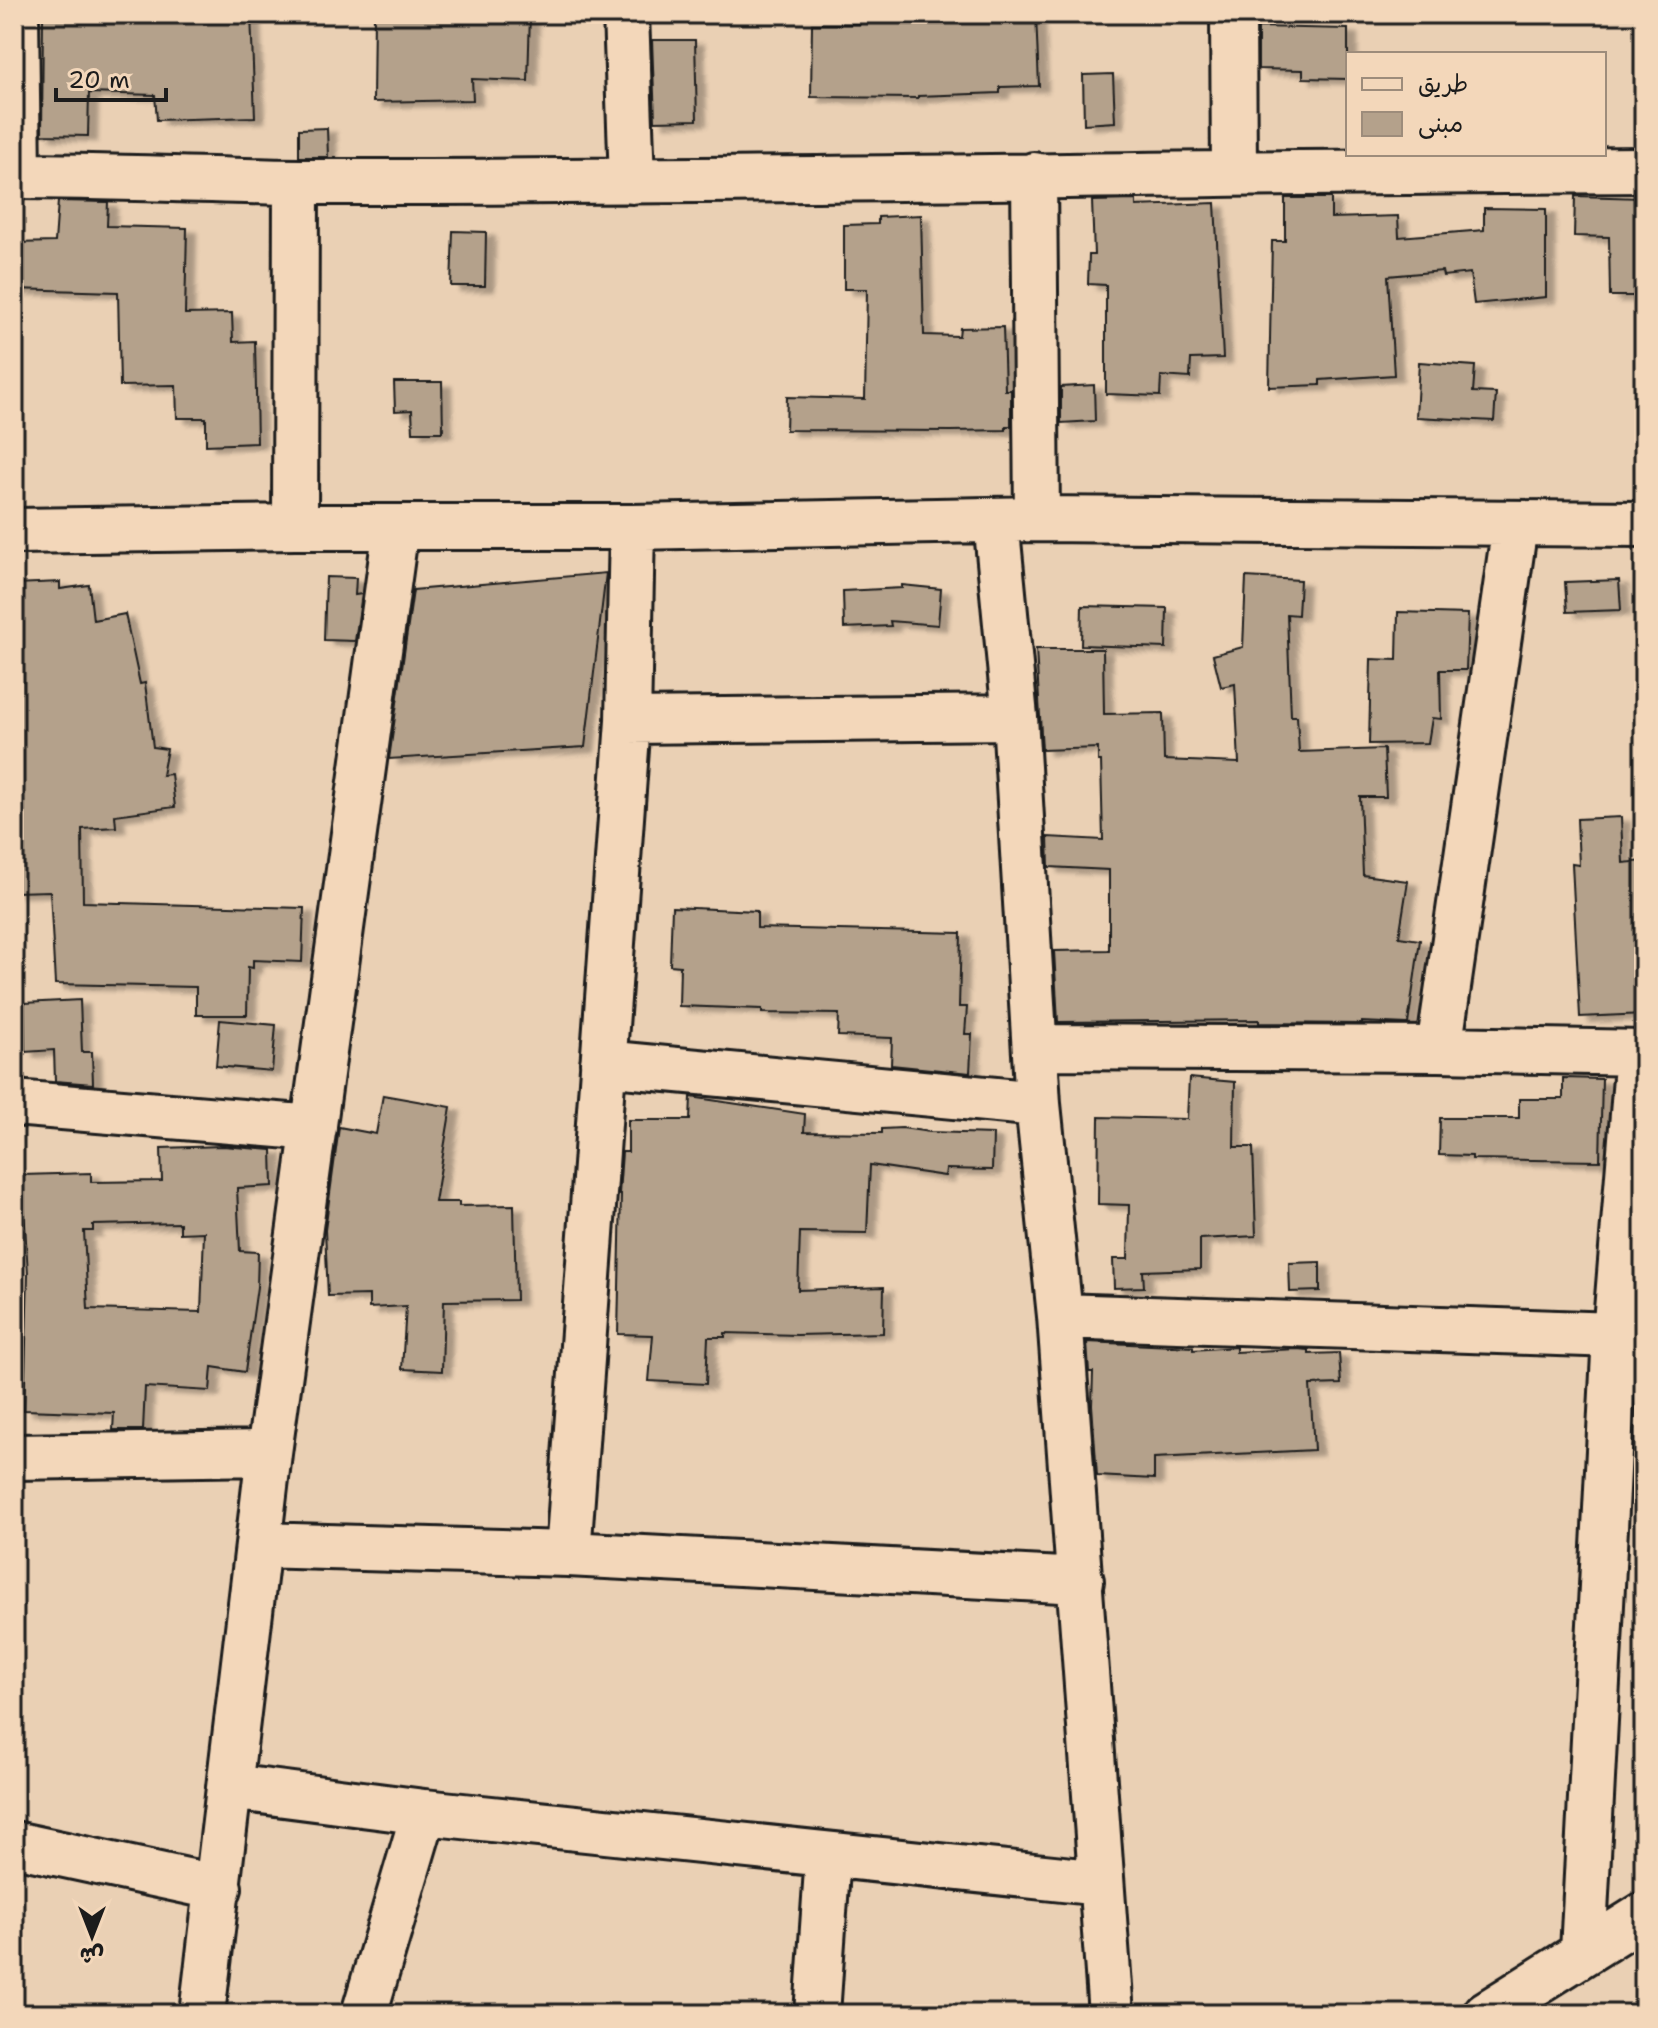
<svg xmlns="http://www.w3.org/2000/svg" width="1658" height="2028" viewBox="0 0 1658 2028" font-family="'Shantell Sans','Playpen Sans Arabic',sans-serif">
<defs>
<filter id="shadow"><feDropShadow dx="9" dy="5" stdDeviation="2" flood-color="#0004"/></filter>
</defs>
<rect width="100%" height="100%" fill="#ead0b4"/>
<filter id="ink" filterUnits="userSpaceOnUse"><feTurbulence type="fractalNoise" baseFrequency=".0125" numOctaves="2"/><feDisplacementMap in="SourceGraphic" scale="16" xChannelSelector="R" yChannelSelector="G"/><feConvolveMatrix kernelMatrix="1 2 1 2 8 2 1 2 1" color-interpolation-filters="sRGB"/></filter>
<g filter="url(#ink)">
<path fill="#b4a18b" stroke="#1c1c1c" stroke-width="2" fill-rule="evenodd" filter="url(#shadow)" d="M 43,14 L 251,14 L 255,117 L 157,120 L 155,95 L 89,93 L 88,136 L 42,135 Z
M 374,14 L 530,14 L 528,81 L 472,79 L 473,100 L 373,102 Z
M 860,14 L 1036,14 L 1039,86 L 1000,87 L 1000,93 L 918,96 L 918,98 L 811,97 L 812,24 L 860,24 Z
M 1258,27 L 1348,29 L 1348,79 L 1303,78 L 1303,70 L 1258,69 Z
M 652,40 L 695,40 L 697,120 L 655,121 Z
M 1113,74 L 1115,122 L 1084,124 L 1083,75 Z
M 327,128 L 328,157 L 299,157 L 299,129 Z
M 1575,196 L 1644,198 L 1644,296 L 1610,296 L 1609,237 L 1574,236 Z
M 1285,198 L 1331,198 L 1331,218 L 1398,216 L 1399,237 L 1484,230 L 1484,208 L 1546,209 L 1546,297 L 1474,304 L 1470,273 L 1443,276 L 1442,271 L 1388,276 L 1394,375 L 1320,380 L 1320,385 L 1269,387 L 1272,241 L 1285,241 Z
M 1136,200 L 1136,206 L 1215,203 L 1223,358 L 1191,359 L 1190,378 L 1161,376 L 1160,396 L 1106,394 L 1106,285 L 1088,284 L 1089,255 L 1094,255 L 1092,201 Z
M 58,201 L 108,202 L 107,226 L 187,228 L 185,314 L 232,313 L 233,342 L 255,341 L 257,443 L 206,445 L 206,418 L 177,418 L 176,385 L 120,386 L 118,292 L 14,289 L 14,243 L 55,242 Z
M 921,215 L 924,335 L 959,336 L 960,328 L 1003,327 L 1005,390 L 1011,390 L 1011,426 L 1006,426 L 1006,430 L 951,431 L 786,430 L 787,397 L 865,399 L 867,289 L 844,289 L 844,225 L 878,224 L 878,217 Z
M 453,231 L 486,232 L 485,286 L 451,286 Z
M 1419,362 L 1475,366 L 1473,392 L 1496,393 L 1494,421 L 1416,417 Z
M 394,382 L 442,382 L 443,432 L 413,432 L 412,410 L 395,411 Z
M 1094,385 L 1095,421 L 1061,423 L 1061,387 Z
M 606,573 L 585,747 L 389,759 L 413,590 Z
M 326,577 L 356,578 L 355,595 L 362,594 L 355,641 L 324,640 Z
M 1246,577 L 1300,580 L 1298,615 L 1287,614 L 1291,716 L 1297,716 L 1299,752 L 1384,749 L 1386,797 L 1360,797 L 1363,875 L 1408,881 L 1399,937 L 1420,940 L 1408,1024 L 1362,1022 L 1362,1024 L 1259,1023 L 1259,1020 L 1058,1022 L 1054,951 L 1109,950 L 1109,870 L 1049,867 L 1048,837 L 1103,840 L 1101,761 L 1098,761 L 1098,748 L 1042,750 L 1036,649 L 1103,649 L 1104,714 L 1163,713 L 1164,760 L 1239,763 L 1235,684 L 1221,687 L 1213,655 L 1243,647 Z
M 1619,580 L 1621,610 L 1567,612 L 1565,582 Z
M 60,582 L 60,589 L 89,585 L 93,620 L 125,614 L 140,684 L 145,683 L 153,747 L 167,749 L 162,775 L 171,774 L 175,807 L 115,815 L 116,827 L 82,829 L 83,902 L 304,908 L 302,962 L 253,960 L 253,968 L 248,967 L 247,1015 L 196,1015 L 196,987 L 55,984 L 50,891 L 14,892 L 15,784 L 18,785 L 15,584 Z
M 902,585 L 941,589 L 938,625 L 890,621 L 891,626 L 844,628 L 843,591 L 902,588 Z
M 1082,606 L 1167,608 L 1166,648 L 1081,645 Z
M 1398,612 L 1468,614 L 1466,670 L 1440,670 L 1441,719 L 1432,718 L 1428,743 L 1369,744 L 1371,659 L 1397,660 Z
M 1621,817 L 1623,863 L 1644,861 L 1644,1014 L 1580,1017 L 1572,864 L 1579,865 L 1577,819 Z
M 672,907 L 757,911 L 757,928 L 961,933 L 959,1007 L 967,1007 L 965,1034 L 972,1034 L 970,1073 L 891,1065 L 892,1038 L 838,1036 L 839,1014 L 762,1013 L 762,1009 L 679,1006 L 680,966 L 670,965 Z
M 80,1000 L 82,1052 L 92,1052 L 93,1084 L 55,1081 L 54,1050 L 25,1052 L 24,1003 Z
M 220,1020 L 276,1025 L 272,1071 L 216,1066 Z
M 1189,1078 L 1235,1082 L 1234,1147 L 1253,1147 L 1256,1236 L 1200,1239 L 1200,1269 L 1143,1271 L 1144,1287 L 1114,1288 L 1113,1259 L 1128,1259 L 1129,1205 L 1098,1204 L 1099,1117 L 1187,1119 Z
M 1563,1078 L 1602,1079 L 1600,1161 L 1472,1159 L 1472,1156 L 1439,1155 L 1440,1118 L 1519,1118 L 1519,1099 L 1563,1099 Z
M 383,1095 L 451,1107 L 435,1202 L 459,1202 L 459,1206 L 514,1205 L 516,1300 L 444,1301 L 442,1371 L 402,1369 L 406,1306 L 369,1308 L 369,1295 L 328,1296 L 325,1230 L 339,1127 L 376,1134 Z
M 691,1097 L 805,1114 L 804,1132 L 882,1133 L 882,1129 L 902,1128 L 930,1132 L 993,1134 L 992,1170 L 946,1169 L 945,1176 L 870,1165 L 867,1233 L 800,1232 L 798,1290 L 884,1287 L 883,1333 L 797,1335 L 725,1333 L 725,1337 L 708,1337 L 706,1384 L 649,1381 L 653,1335 L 618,1334 L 621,1194 L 619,1194 L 622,1152 L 628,1152 L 628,1120 L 690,1120 Z
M 223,1146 L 272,1150 L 273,1186 L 237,1188 L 240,1251 L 258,1252 L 257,1287 L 245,1372 L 212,1367 L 210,1391 L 145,1387 L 143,1430 L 113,1430 L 114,1413 L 24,1410 L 28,1274 L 22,1175 L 91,1173 L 91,1182 L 162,1181 L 161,1148 ZM 180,1223 L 180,1233 L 204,1232 L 201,1312 L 88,1309 L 84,1231 L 93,1231 L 93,1225 Z
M 1320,1262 L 1320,1291 L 1290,1292 L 1289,1263 Z
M 1087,1342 L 1193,1347 L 1193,1350 L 1236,1347 L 1236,1352 L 1297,1349 L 1309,1350 L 1309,1354 L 1339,1353 L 1341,1384 L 1310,1385 L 1314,1450 L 1154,1458 L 1154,1479 L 1097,1476 L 1092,1405 L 1093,1372 L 1089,1372 Z"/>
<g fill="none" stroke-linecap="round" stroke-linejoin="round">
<g stroke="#1c1c1c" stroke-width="50">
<path id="minor" d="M 16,14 L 18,176
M 626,14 L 632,181
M 1233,14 L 1234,172
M 1034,175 L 1037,519
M 14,176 C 110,176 205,181 301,182 C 748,183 1196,172 1644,170
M 996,520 L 1015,717 L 1038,1104 L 1060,1316 L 1111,2014
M 1515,525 L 1439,1049 L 1644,1053
M 295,527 L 296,182
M 14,531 L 295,527 L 632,527 L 1037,519 L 1644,524
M 628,721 L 1015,717
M 1035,1047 L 1439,1049
M 603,1063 L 1038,1104
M 14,1103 L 314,1128
M 1060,1316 L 1615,1335
M 14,1457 L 269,1453
M 258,1545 L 568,1554 L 1081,1581
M 568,1554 L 628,721 L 632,527
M 230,1787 L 424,1812 L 1101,1883
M 14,1844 L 219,1888
M 1583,1952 L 1615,1335 L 1638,1053
M 202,2014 L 269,1453 L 396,527
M 364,2014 L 424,1812
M 817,2014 L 828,1855
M 1486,2014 L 1644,1915"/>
</g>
<use href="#minor" stroke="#f3d7ba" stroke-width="44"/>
</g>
</g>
<rect width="1658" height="2028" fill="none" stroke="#f3d7ba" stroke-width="48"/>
<rect x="24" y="24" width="1610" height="1980" fill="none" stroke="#1c1c1c" stroke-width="3" filter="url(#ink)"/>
<rect x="1346" y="52" width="260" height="104" fill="#f3d7ba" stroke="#9d8c7b" stroke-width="2"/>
<rect x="1362" y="78" width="40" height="12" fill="#f3d7ba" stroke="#9d8c7b" stroke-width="2"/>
<text x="1418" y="92" font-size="24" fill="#1c1c1c">طريق</text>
<rect x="1362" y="112" width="40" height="24" fill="#b4a18b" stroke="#9d8c7b" stroke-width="2"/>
<text x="1418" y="132" font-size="24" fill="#1c1c1c">مبنى</text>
<g transform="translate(92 1936) rotate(180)" stroke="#f3d7ba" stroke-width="6" paint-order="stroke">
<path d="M0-6L14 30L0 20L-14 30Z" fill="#1c1c1c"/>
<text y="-12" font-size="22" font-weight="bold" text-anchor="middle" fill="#1c1c1c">ش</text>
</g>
<path d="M56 88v12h110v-12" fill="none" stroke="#1c1c1c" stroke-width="4"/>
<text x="68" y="88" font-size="24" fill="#1c1c1c" stroke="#f3d7ba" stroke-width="6" paint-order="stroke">20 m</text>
</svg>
